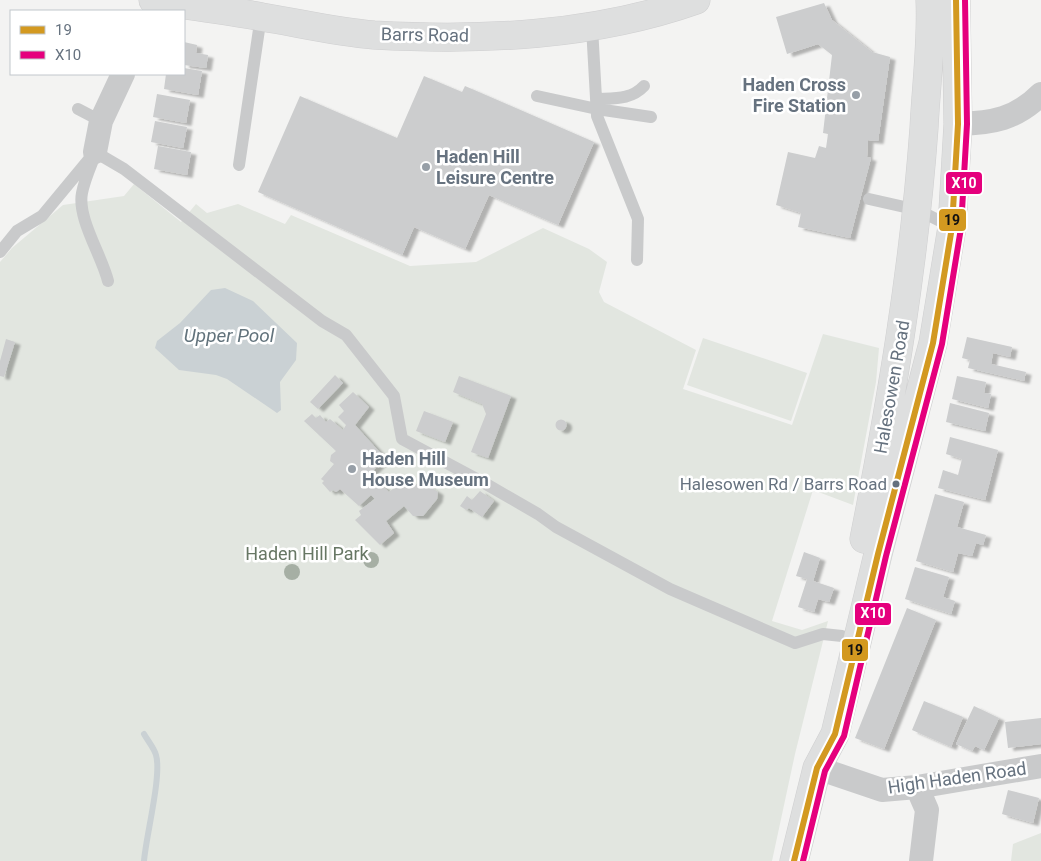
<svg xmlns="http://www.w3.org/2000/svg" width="1041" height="861" viewBox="0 0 1041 861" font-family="Roboto,sans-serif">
<defs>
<filter id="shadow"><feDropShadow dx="5.5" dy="3" stdDeviation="1" flood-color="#0004"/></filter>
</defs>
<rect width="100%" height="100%" fill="#f3f3f2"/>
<path fill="#e2e6e0" d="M 134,184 L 181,222 L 196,204 L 207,213 L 238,204 L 285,224 L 291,215 L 410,266 L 476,262 L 543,228 L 589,249 L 607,262 L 599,292 L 604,302 L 696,350 L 683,389 L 792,425 L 823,334 L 879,348 L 876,382 L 853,505 L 813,490 L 772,621 L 802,630 L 828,621 L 795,754 L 772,861 L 0,861 L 0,262 L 12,248 L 63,205 L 124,196 Z
M 703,338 L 807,373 L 791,421 L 687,385 Z
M 1041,833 L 1041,861 L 1011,861 L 1013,844 Z"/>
<path fill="#cad1d4" d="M 225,288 L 253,301 L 297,343 L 296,360 L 280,382 L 281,410 L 277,413 L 227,379 L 216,375 L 179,370 L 155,348 L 157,341 L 180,323 L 211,290 Z"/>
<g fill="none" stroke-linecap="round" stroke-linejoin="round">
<path stroke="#cad1d4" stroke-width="6" d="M 144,734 C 148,741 154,748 156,755 C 162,775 146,836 144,861"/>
</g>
<path fill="#cccdce" filter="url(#shadow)" d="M 824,3 L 832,20 L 872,52 L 890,57 L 878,141 L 868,140 L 867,157 L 871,158 L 850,238 L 798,227 L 801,213 L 776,205 L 788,152 L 815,158 L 819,146 L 826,148 L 828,134 L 823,133 L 832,55 L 818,44 L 787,54 L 776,17 Z
M 184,42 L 197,45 L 196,53 L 208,55 L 206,68 L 184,65 Z
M 184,68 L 202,71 L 198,95 L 164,89 L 166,74 L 184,74 Z
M 424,76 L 462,92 L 465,86 L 594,142 L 558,225 L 489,195 L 465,249 L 414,227 L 402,255 L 258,192 L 300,96 L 397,138 Z
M 157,94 L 190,100 L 186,123 L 153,117 Z
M 155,121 L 187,127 L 183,148 L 151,142 Z
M 158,146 L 191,152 L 187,175 L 154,169 Z
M 967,337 L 1012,347 L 1010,357 L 993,353 L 991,364 L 1026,372 L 1024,381 L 968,368 L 970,360 L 962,358 Z
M 6,339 L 15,342 L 4,377 L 0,376 L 0,361 Z
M 335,375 L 343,383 L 318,409 L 310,402 Z
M 459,376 L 511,396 L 488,458 L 471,452 L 486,414 L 482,404 L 453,392 Z
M 957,376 L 986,382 L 984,393 L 991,394 L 988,408 L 952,399 Z
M 353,392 L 369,407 L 355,425 L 385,458 L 370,474 L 389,492 L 406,479 L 413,487 L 420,481 L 438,492 L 437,499 L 423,516 L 413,516 L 404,506 L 386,521 L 394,533 L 380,545 L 355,520 L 361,515 L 359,511 L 375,499 L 371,495 L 359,506 L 340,489 L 336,492 L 333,490 L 330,492 L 322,483 L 324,481 L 321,479 L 334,464 L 330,461 L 331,455 L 336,451 L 304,421 L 312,414 L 316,418 L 320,415 L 326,422 L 330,419 L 343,430 L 346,425 L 338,417 L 344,411 L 339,405 Z
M 950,403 L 989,413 L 985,431 L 946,422 Z
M 424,411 L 453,422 L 445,442 L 416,431 Z
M555.5 425a5.5 5.5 0 1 1 11 0a5.5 5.5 0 1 1-11 0Z
M 950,437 L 998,450 L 985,500 L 938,488 L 943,470 L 958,475 L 962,459 L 946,454 Z
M 480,491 L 494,501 L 482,517 L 469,508 L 466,510 L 460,506 L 467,496 L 472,500 Z
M 935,494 L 964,502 L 957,527 L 986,535 L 983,545 L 976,543 L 972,556 L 958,553 L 953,572 L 916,561 Z
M 804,552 L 820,558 L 813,581 L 834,588 L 829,602 L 818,599 L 814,612 L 798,607 L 807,579 L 796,576 Z
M 915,567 L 949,577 L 943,597 L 955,601 L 951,614 L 905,599 Z
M 907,608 L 936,620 L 884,749 L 855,738 Z
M 924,701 L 963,717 L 951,747 L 912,730 Z
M 974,706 L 999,718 L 984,750 L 975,746 L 972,751 L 956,744 Z
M 1041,718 L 1041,744 L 1008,748 L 1005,722 Z
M 1008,790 L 1039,798 L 1033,823 L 1002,814 Z"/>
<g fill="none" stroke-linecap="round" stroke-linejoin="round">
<g stroke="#cfcfd0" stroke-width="29">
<path id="secondary" d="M 153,0 C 189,6 226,10 262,17 C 299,23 336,32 374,35 C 482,41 594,36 696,0"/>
</g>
<g stroke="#cfcfd0" stroke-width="29">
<path id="primary" d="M 864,539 C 891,403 914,267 924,128 C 926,86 932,42 930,0
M 794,861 L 817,768 L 835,734 L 878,554 L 933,343 L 952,227 L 958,124 L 956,0"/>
</g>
<path stroke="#c9cacb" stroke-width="12" d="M 592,27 L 597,116 L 638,219 L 637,260
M 537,96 L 597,109 L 651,117
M 596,99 C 614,98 631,100 644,86
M 78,109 L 101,121
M 95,152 L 124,169 L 322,321 L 346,335 L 394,396 L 402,439 L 486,484 L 538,514 L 556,527 L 670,589 L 795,643 L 823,634 L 842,636
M 93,160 C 89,170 84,182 82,193 C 77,218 102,256 108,281
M 239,165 L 261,16
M 869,199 L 918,210 L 952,227
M 0,252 L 17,231 L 42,216 L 95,152"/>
<path stroke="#c9cacb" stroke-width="24" d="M 958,124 C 993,123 1016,119 1041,94
M 95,152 L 101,121 L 123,74
M 817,768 L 882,790 L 917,787 L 1041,766
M 917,787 L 927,810 L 921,861"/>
<use href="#secondary" stroke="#dedfdf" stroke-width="28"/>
<use href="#primary" stroke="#dedfdf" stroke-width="28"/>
<g stroke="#fff" stroke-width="10">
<path id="bus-1" d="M 794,861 L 817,768 L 835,734 L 878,554 L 933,343 L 952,227 L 958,124 L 956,0"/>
</g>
<g stroke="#fff" stroke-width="10">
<path id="bus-2" d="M 803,861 L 825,771 L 844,736 L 886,556 L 942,344 L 961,228 L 967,124 L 965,0"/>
</g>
<use href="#bus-1" stroke="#d39920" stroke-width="6"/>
<use href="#bus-2" stroke="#e5007d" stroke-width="6"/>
</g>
<g fill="#a6afa4">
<circle cx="371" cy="560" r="8"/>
<circle cx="292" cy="572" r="8"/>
</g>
<g fill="#979fa7" stroke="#fff" stroke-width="2">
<circle cx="856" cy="95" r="5"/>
<circle cx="426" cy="167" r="5"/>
<circle cx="352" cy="469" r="5"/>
</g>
<circle fill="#66727f" stroke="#fff" stroke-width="2" cx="896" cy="484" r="4.5"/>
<g text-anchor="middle" stroke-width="5" stroke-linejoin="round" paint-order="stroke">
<g font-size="17" fill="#66727f" stroke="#fff" text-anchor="end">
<text x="887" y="490">Halesowen Rd / Barrs Road</text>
</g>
<g font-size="18" fill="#66727f" stroke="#fff">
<text transform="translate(425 35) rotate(1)" y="6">Barrs Road</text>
<text transform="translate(892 387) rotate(-80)" y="6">Halesowen Road</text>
<text transform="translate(957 778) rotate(-8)" y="6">High Haden Road</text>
</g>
<g font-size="18" font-weight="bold" fill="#66727f" stroke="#fff" text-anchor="start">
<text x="846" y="91" text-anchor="end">Haden Cross<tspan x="846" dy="21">Fire Station</tspan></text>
<text x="436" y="163">Haden Hill<tspan x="436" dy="21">Leisure Centre</tspan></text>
<text x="362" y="465">Haden Hill<tspan x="362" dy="21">House Museum</tspan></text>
</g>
<g font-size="18" fill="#677764" stroke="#fff">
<text x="307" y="560">Haden Hill Park</text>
</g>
<g font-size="19" font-style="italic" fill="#62737c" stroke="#fff">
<text x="229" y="342">Upper Pool</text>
</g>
</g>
<g stroke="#fff" stroke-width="2">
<rect x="945" y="171" width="38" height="24" rx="5" fill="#e5007d"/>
<rect x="938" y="208" width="29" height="24" rx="5" fill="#d39920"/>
<rect x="854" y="602" width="38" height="24" rx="5" fill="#e5007d"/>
<rect x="841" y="638" width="28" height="24" rx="5" fill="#d39920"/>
</g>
<g font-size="14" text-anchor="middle" font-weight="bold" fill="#fff">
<text x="964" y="188">X10</text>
<text x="873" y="618">X10</text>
</g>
<g font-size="14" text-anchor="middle" font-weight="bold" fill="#111">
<text x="952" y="225">19</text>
<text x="855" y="655">19</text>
</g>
<rect x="10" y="10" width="175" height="65" fill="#ffffff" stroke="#c2c7cc"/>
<rect x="20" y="26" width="25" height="8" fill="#d39920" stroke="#c2c7cc"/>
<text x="55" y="35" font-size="15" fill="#66727f">19</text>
<rect x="20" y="51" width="25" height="8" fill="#e5007d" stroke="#c2c7cc"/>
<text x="55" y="60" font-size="15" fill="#66727f">X10</text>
</svg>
